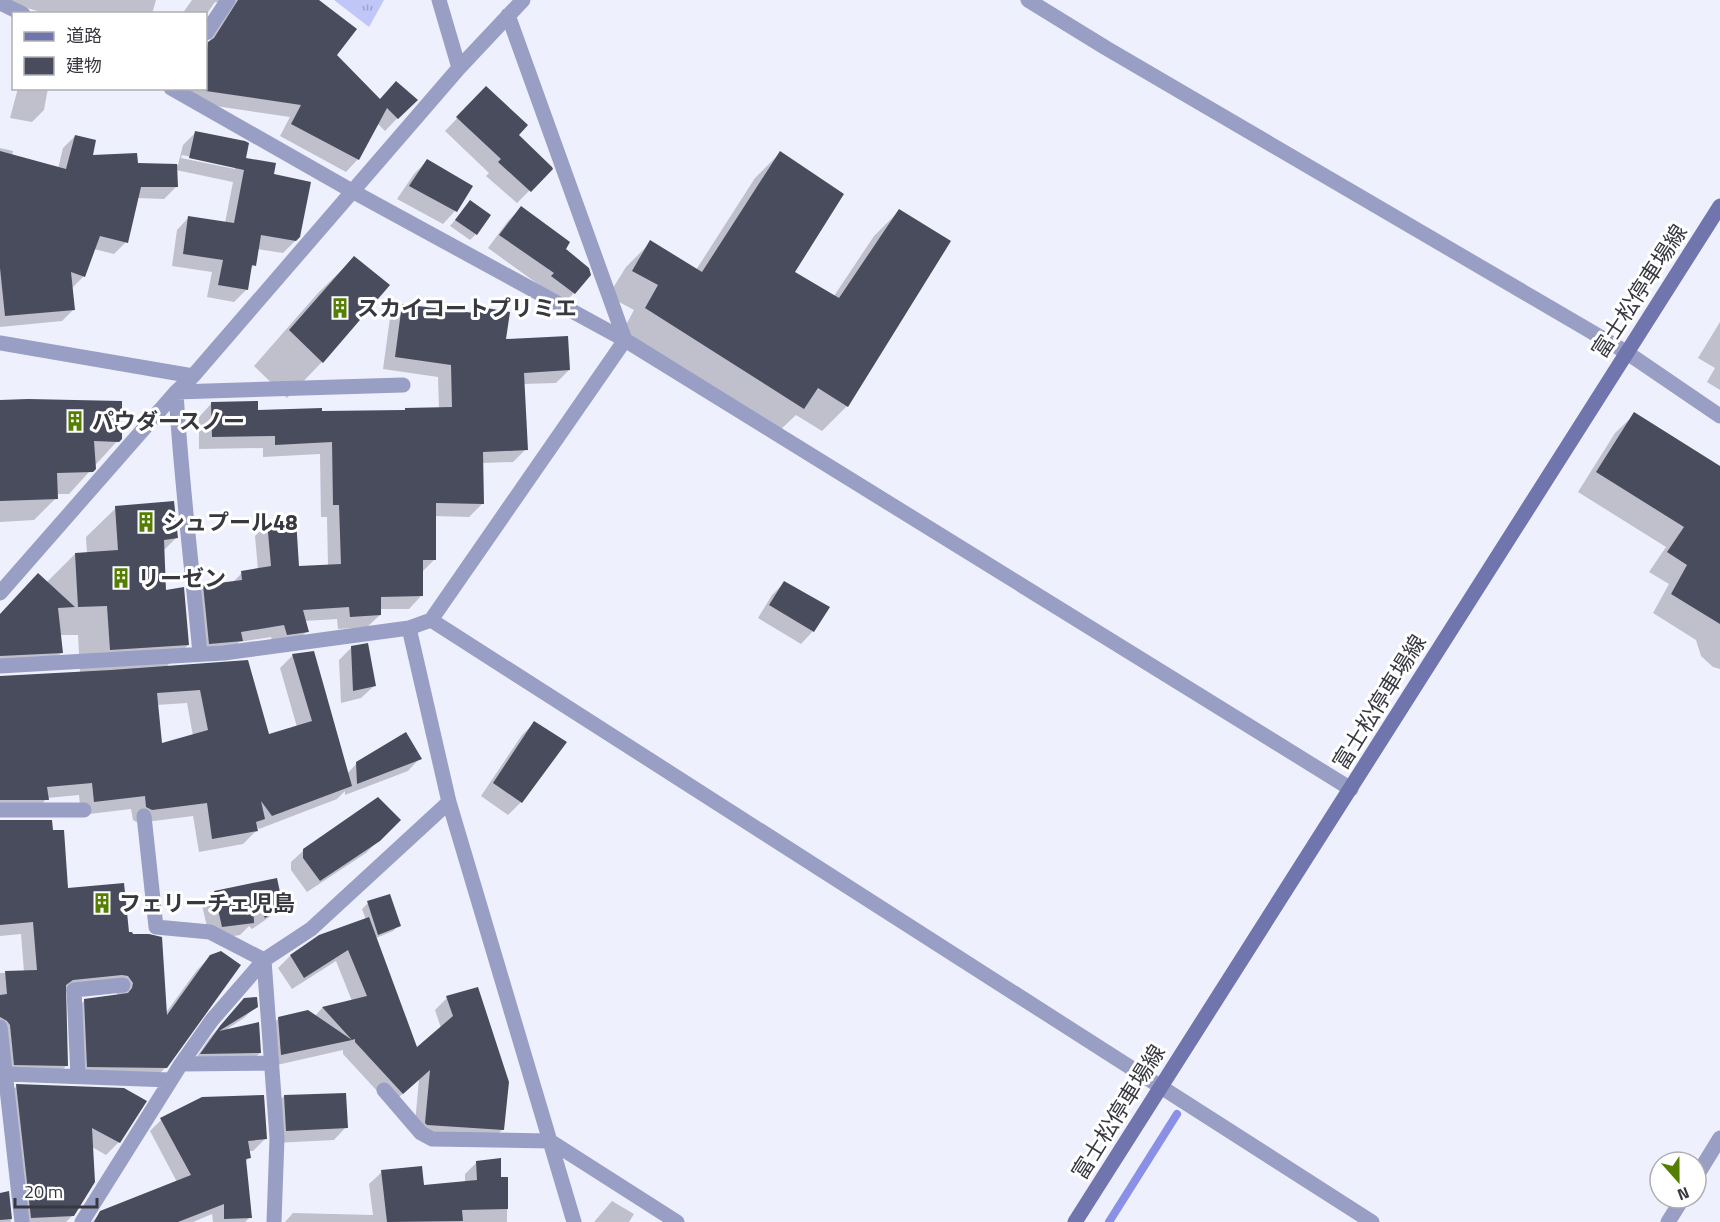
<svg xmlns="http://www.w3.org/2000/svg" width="1720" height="1222" viewBox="0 0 1720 1222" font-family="'Titillium Web','Noto Sans JP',sans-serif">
<defs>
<pattern id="grass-tufts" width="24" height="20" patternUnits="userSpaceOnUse" patternTransform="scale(1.5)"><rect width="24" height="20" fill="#c0c6f8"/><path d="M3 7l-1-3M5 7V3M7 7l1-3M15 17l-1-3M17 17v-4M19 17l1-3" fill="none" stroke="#9da2ca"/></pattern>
</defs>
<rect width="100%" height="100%" fill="#eff0fe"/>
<path fill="url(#grass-tufts)" d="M 334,0 L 384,0 L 369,27 Z"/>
<path fill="#0003" fill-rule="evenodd" d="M 1,0 L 156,0 L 152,14 L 47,14 Z
M 192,0 L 317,0 L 335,55 L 380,100 L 415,100 L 385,131 L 377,123 L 358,159 L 346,172 L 280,136 L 290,117 L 189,102 L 191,88 L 206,88 L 206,44 L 208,43 L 224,19 L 222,4 L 215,2 L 206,15 L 206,14 L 182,14 Z
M 18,88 L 48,88 L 44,110 L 32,122 L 10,118 Z
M 486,88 L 517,135 L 551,169 L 517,203 L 486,176 L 489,173 L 445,131 Z
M 195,133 L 272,175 L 299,237 L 283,253 L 257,249 L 254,265 L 250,269 L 246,290 L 234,302 L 207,297 L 212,272 L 172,266 L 177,230 L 189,217 L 225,223 L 233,182 L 176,170 L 176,187 L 164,199 L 137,198 L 126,242 L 114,254 L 94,249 L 84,276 L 71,289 L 74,309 L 62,321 L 0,327 L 0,148 L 13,151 L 12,156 L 58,169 L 63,148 L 75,136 L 91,157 L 137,165 L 178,165 L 183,145 ZM 182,155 L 235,166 L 235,169 L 181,158 Z
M 780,153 L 793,272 L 834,296 L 874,236 L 899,211 L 847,406 L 822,431 L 796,415 L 777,433 L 621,334 L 634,310 L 608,296 L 626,267 L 651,242 L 696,270 L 755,178 Z
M 427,161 L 455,211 L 443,224 L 397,199 L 414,174 Z
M 470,202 L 476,234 L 470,240 L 450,226 Z
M 521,208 L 564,249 L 574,293 L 561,306 L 542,287 L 488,248 L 508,221 Z
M 354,258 L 322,362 L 287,398 L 254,366 L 318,293 Z
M 403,306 L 469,314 L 476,307 L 504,341 L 569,370 L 556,383 L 523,384 L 526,449 L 513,462 L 482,463 L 482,504 L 469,517 L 434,516 L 434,560 L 421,573 L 421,596 L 409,609 L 380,609 L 380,615 L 367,627 L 338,629 L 337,619 L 304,621 L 307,631 L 294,644 L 274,647 L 271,637 L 239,642 L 229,653 L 197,656 L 191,599 L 204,586 L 232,583 L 242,573 L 258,570 L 255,536 L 268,523 L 298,568 L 328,566 L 327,517 L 321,517 L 320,454 L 263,457 L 263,448 L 199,449 L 199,417 L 211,404 L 257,411 L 321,413 L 439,409 L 438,377 L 383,369 L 390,318 Z
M 1720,322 L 1720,390 L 1707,382 L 1715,368 L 1698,358 Z
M 0,400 L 120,438 L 69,494 L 56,494 L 56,498 L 34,520 L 0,522 Z
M 1635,414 L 1720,468 L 1720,669 L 1713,667 L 1701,656 L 1696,640 L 1653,613 L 1669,584 L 1649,572 L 1666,547 L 1578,492 L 1615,433 Z
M 116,508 L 176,538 L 163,551 L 164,591 L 188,645 L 165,668 L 247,661 L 268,736 L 297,727 L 280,668 L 293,655 L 347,774 L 357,763 L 420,758 L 408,771 L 345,795 L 345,791 L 337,799 L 259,829 L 255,824 L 256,831 L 243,844 L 199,852 L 193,816 L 138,823 L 133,820 L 131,809 L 81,815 L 79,795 L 47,798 L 34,813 L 0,813 L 0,679 L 80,673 L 78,635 L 60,635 L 62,652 L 50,664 L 0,667 L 0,615 L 46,583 L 75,554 L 87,554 L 86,537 ZM 187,703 L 193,736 L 161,745 L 156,705 Z
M 785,582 L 813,631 L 801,644 L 758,618 L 772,595 Z
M 352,647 L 374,686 L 361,698 L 341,703 L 339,660 Z
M 535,722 L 521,802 L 508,815 L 481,796 L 522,735 Z
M 0,820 L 66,890 L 128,934 L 165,1014 L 197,970 L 211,956 L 166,1067 L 152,1081 L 74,1080 L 71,1014 L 85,1000 L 119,997 L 114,989 L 108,988 L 63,993 L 66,1066 L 53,1079 L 0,1068 L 0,973 L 24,972 L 21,934 L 0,936 Z
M 399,820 L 366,853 L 307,892 L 291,870 L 291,862 L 304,850 Z
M 276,880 L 281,905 L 268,918 L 252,929 L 249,926 L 240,935 L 210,940 L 202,905 L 215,892 Z
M 368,903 L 399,925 L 393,931 L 376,938 L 417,1049 L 441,1028 L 435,1010 L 447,998 L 502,1130 L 490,1142 L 414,1135 L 419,1079 L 390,1105 L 343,1054 L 343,1050 L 268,1067 L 266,1031 L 279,1018 L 315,1016 L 322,1008 L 352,1001 L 336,961 L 292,989 L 278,968 L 290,956 L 319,937 L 366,920 L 362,909 Z
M 256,1006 L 244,1018 L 224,1031 L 260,1053 L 248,1064 L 191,1065 L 209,1039 L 233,1011 Z
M 17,1086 L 144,1101 L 119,1142 L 106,1155 L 92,1147 L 73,1215 L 66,1222 L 18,1222 L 4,1098 Z
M 284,1096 L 346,1127 L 334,1140 L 274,1143 L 272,1109 Z
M 161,1120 L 265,1139 L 253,1151 L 248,1151 L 249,1158 L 245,1162 L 250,1217 L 245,1222 L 213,1222 L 212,1214 L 193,1222 L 92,1222 L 101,1212 L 177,1182 L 150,1131 Z
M 477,1162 L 500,1179 L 507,1179 L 507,1222 L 285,1222 L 293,1213 L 373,1215 L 369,1184 L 382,1172 L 423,1187 L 465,1183 L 465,1174 Z
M 7,1193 L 11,1222 L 0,1222 L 0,1195 Z
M 612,1201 L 634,1214 L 629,1222 L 594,1222 Z"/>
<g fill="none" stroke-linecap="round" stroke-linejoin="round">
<path stroke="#8a90e6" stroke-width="8" d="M 1109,1222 L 1177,1114"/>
</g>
<path fill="#494c5d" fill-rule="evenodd" d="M 238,0 L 319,0 L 357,29 L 337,55 L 380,99 L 396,81 L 418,100 L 398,119 L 387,108 L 359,160 L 291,124 L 301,105 L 206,91 L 206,58 L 208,42 L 214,38 Z
M 486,86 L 528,125 L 519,135 L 552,167 L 553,169 L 531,192 L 498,162 L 501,159 L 456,117 Z
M 195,131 L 245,141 L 249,143 L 246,158 L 276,163 L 274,174 L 311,182 L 300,237 L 296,241 L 261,235 L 256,266 L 252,265 L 248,290 L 218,285 L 223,260 L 183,254 L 188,216 L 234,223 L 244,170 L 189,158 Z
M 75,135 L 96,140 L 93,155 L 137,153 L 138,163 L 177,164 L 178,187 L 141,187 L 128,243 L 100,236 L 85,277 L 71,272 L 75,310 L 5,316 L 0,268 L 0,151 L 66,169 Z
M 780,151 L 844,194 L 795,272 L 839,298 L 899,209 L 951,241 L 848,407 L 818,388 L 804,409 L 645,308 L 658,285 L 632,271 L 650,240 L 702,272 Z
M 427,159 L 473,186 L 457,212 L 409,186 Z
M 470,200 L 491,215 L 477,235 L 455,220 Z
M 521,206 L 570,242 L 566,249 L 589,268 L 591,275 L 575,294 L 551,276 L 554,273 L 499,235 Z
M 354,256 L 390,285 L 323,363 L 289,330 Z
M 402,304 L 474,313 L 475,306 L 510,312 L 506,339 L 568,336 L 570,370 L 524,373 L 528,450 L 483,452 L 484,504 L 436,503 L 436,560 L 423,560 L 423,596 L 381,597 L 381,615 L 350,617 L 349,607 L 303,610 L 309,632 L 287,635 L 284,625 L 241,632 L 243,641 L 209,644 L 203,585 L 242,580 L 241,571 L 271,566 L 267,521 L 296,519 L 299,566 L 341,564 L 339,505 L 333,505 L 332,442 L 275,445 L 275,436 L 212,437 L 211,402 L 258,401 L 258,410 L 322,408 L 322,411 L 405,410 L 405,408 L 452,407 L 451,365 L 395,357 Z
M 28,399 L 122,401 L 122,439 L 119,442 L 94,441 L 96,469 L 93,472 L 57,473 L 58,499 L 0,501 L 0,400 Z
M 1634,412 L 1720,466 L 1720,624 L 1671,594 L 1687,565 L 1667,552 L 1684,527 L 1596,472 Z
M 174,501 L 178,538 L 164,540 L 166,590 L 184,587 L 189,645 L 110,650 L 107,606 L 78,607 L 75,553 L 118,550 L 115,506 Z
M 38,573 L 75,607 L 58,608 L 63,653 L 0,656 L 0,614 Z
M 784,581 L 830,607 L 814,632 L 769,605 Z
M 368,643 L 376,686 L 353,691 L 351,646 Z
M 314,651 L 352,786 L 272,816 L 261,801 L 265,819 L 256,822 L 258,831 L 212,839 L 207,803 L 152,810 L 146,807 L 145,796 L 94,802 L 92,783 L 47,787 L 49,800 L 0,800 L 0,676 L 111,670 L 248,660 L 269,734 L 312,721 L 292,654 ZM 200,690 L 208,730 L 162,743 L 157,693 Z
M 534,721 L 567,742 L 522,803 L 493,783 Z
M 406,732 L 422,759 L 357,784 L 356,762 Z
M 378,797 L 401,820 L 380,841 L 320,881 L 303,858 L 303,849 Z
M 0,820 L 52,820 L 53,830 L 64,830 L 68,888 L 124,883 L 129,932 L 132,932 L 133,934 L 149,934 L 162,937 L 167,1015 L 210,955 L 221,951 L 241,965 L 167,1068 L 87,1067 L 84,999 L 128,993 L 132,988 L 133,983 L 128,976 L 122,975 L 73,980 L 66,985 L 68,1066 L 14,1065 L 10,1025 L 7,1021 L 0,1017 L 0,995 L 7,994 L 5,971 L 37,970 L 33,922 L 0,925 Z
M 277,878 L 283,906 L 265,918 L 253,899 L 254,923 L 222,927 L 214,891 Z
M 390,894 L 401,926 L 378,935 L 367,901 Z
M 369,917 L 417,1047 L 453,1016 L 446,996 L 478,987 L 509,1082 L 504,1130 L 427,1125 L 425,1123 L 430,1070 L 403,1094 L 355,1042 L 355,1039 L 352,1040 L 322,1007 L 367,996 L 348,950 L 304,978 L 290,955 L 319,935 Z
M 257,997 L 258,1007 L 219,1031 L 259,1022 L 261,1053 L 200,1054 L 220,1026 L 244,998 Z
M 308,1010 L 352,1040 L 281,1055 L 278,1017 Z
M 16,1084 L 124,1088 L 147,1101 L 120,1143 L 92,1128 L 95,1182 L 74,1216 L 31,1218 Z
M 346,1093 L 348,1128 L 286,1131 L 284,1095 Z
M 264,1095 L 267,1139 L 248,1141 L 251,1158 L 246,1159 L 252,1218 L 224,1219 L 224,1204 L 178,1222 L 94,1222 L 100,1211 L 191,1175 L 160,1118 L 202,1097 Z
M 501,1158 L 501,1177 L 508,1177 L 508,1209 L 462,1210 L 463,1221 L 387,1222 L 381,1170 L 422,1166 L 424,1185 L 477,1180 L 476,1161 Z
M 9,1191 L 12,1219 L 0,1220 L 0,1193 Z"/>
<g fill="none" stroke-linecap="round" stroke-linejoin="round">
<path stroke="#999ec5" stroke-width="15" d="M 439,0 L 459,68
M 1028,0 L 1106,48 L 1626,352
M 0,3 L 23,14
M 508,15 L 625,340
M 206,33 L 228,0
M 171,88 L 352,191 L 625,340 L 1351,789
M 0,343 L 193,376
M 0,593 L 176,392 L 193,376 L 459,68 L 523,0
M 431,620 L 1372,1222
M 409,628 L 449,802 L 574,1222
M 200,654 C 192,567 181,479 176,392 L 403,385
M 0,666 L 224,653 L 409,628 L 431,620 L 625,340
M 0,810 L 84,810
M 144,816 L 156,927 L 210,932 L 264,960
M 264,960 L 277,1138 L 274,1222
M 0,1027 L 22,1222
M 181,1064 L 272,1063
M 6,1074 L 170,1080
M 78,1076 L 74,990 L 123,985
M 384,1090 L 421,1133 L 432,1139 L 550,1141 L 677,1222
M 1696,1177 L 1720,1138
M 82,1222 L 181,1064 L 212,1020 L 264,960 L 311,929 L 449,802
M 1668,1222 L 1683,1198"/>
<path stroke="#999ec5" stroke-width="15" d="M 1626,352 L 1720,416"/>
<path stroke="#7075ad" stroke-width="15" d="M 1075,1222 L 1720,206"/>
</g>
<defs>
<g id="building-bare" transform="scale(1.62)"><path d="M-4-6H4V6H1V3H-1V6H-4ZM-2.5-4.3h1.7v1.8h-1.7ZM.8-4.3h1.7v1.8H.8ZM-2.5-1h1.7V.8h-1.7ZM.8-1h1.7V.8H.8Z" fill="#547f02" stroke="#fff" stroke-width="2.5" paint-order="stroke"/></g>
</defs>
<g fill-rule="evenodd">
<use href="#building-bare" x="340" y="308"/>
<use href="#building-bare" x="75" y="421"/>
<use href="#building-bare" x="146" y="522"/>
<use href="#building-bare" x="121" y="578"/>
<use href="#building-bare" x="102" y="903"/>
</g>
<g text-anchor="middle" stroke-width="6" stroke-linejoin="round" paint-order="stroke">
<g font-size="22" fill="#373840" stroke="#fff">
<text transform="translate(1639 291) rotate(-57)" y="8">富士松停車場線</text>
<text transform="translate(1379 702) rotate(-58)" y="8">富士松停車場線</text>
<text transform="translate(1118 1112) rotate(-58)" y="8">富士松停車場線</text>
</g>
<g font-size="22" font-weight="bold" fill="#373840" stroke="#fff" text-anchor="start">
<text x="357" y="316">スカイコートプリミエ</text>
<text x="92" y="429">パウダースノー</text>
<text x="163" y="530">シュプール48</text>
<text x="138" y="586">リーゼン</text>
<text x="119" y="911">フェリーチェ児島</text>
</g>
</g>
<rect x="12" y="12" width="195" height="78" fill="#ffffff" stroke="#afafb3" stroke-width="1.5"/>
<rect x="24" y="32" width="30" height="9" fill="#7075ad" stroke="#afafb3" stroke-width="1.5"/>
<text x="66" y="42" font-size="18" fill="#373840">道路</text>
<rect x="24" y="57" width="30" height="18" fill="#494c5d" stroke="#afafb3" stroke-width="1.5"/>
<text x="66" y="72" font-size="18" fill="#373840">建物</text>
<g transform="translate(1678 1180) rotate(159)"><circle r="28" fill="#ffffff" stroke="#afafb3" stroke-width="1.5"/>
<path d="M0-4.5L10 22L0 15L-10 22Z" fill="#547f02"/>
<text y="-9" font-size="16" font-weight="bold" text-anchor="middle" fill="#373840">N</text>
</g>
<path d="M15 1198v9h82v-9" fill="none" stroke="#373840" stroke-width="3"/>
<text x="24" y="1198" font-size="18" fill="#373840" stroke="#ffffff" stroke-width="4.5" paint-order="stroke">20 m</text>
</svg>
